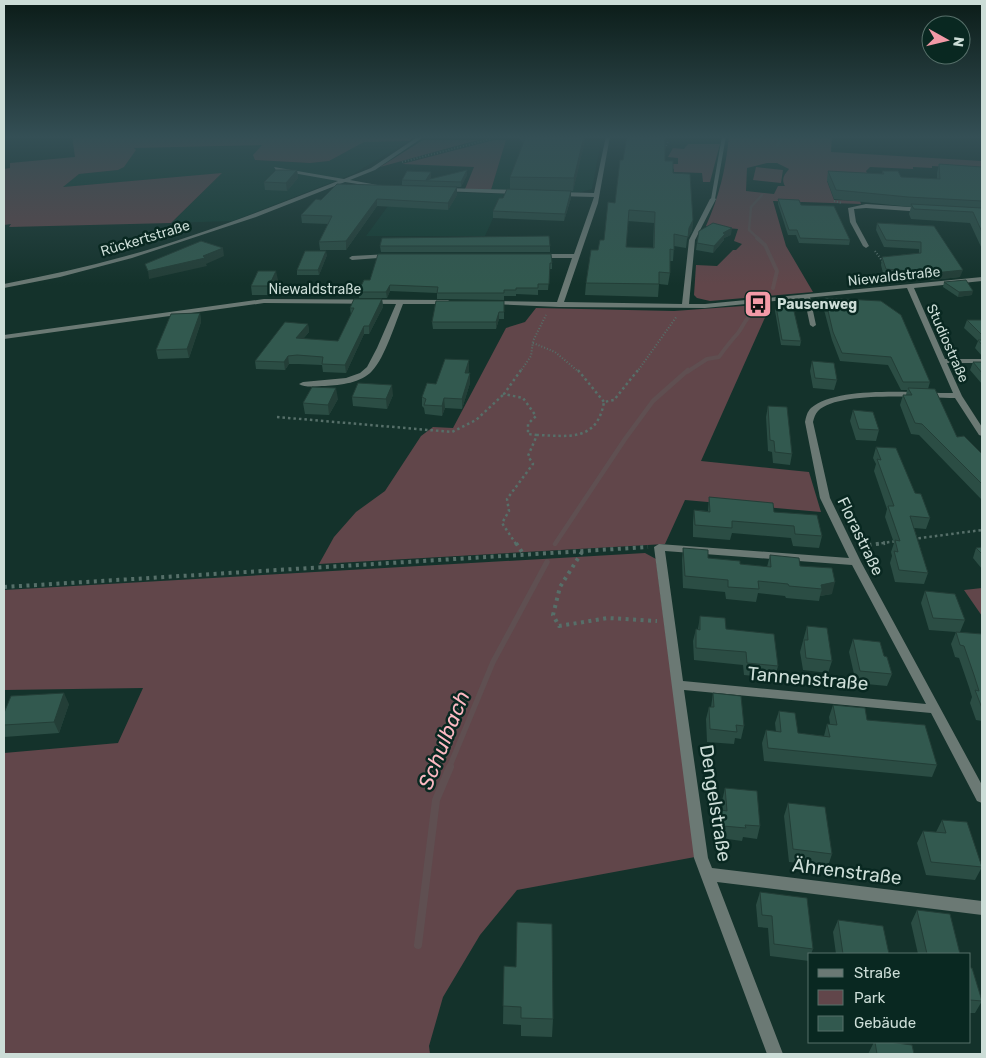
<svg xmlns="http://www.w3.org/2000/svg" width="986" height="1058" viewBox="0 0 986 1058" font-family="Rubik,sans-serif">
<rect width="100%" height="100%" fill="#14322b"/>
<path fill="#143c32" d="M 506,140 L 601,141 L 592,189 L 577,193 L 491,190 Z
M 409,141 L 353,174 L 233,221 L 171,223 L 221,174 L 62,187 L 79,174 L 118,170 L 124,167 L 136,150 L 134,148 L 263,145 L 255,160 L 310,163 L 329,161 L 364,142 Z
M 399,191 L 504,194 L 485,236 L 366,236 Z"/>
<path fill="#61464a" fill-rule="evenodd" d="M 72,136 L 415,136 L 409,141 L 364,142 L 329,161 L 310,163 L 255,160 L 253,155 L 262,145 L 134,148 L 136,150 L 124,167 L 118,170 L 79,174 L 63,187 L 222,173 L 171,223 L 9,227 L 11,224 L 4,225 L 4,169 L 10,168 L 10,163 L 75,157 Z
M 729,136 L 832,136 L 831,152 L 982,161 L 982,169 L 932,166 L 932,168 L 913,167 L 913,169 L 870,167 L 866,171 L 868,175 L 827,181 L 834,200 L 860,201 L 861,204 L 773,201 L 786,246 L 813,292 L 710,301 L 697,298 L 694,295 L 696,265 L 717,266 L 733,250 L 736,250 L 742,244 L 734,241 L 738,229 L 706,226 C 719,197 726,168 729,136 ZM 767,163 L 777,163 L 789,169 C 784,175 781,179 785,186 L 778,186 L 774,194 L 746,191 L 747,168 Z
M 423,140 L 478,140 L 380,167 Z
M 494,140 L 506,140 L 491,190 L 465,189 L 474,167 L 402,164 Z
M 688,144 L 720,144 L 710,182 L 703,182 L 702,173 L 674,172 L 674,169 L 669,168 L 669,164 L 678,164 L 678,158 L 668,157 L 673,148 L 684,149 Z
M 756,167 L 783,170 L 781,183 L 753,180 Z
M 771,304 L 701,461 L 809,472 L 821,512 L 685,500 L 665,544 L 319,564 L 334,537 L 356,512 L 385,491 L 421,436 L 433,427 L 453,428 L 506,328 L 525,322 L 536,308 L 674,311 Z
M 645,553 L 656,559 L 695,857 L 517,890 L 480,935 L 443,997 L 429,1046 L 430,1054 L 4,1054 L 4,753 L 118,743 L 143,688 L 4,690 L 4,590 Z
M 982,588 L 982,616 L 964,590 Z"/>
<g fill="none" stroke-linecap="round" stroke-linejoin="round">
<path stroke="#5f4f51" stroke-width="2.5" d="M 777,146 L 783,136
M 759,239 L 749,230 L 751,207 L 762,195"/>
<path stroke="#5f4f51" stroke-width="4" d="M 757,238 L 765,245 L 777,271 L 773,288
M 687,372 L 707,359 L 719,357 C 725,348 731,341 738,333 C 743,327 744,321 750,316"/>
<path stroke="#5f4f51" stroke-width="4.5" d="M 555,544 L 625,439 L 653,401 L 688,370"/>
<path stroke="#5f4f51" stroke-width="5.5" d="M 449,768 L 493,662 L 547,562"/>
<path stroke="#5f4f51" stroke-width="8" d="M 418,945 L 436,800 L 450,767"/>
<path stroke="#566f69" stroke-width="2" stroke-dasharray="1 2" stroke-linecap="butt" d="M 663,151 L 668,142
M 402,162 L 491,139
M 834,201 L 842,203
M 875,251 L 883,262
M 533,343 L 555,352 L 579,372
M 520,372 L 531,356 L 533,341 L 546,315
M 637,372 L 677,316"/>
<path stroke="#566f69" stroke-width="2.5" stroke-dasharray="2.5 3" stroke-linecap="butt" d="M 521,370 L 504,394 L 523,398 L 536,416 L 528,424 L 528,434 L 537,435
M 578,370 L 604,402
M 277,417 L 452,432 L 476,420 L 504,394
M 913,539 L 982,530
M 516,544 L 502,523 L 509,511 L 507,499 L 533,464 L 528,456 L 537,435 C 569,436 597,442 604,402 L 614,400 L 638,370
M 876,544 L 897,541"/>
<path stroke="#566f69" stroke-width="4" stroke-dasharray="3 4.5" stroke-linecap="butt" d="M 516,543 L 524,555
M 861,546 L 885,543
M 582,552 L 560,587 L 553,615 L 559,626 L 608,618 L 657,621
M 4,587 L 648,547"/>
<path fill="#6b7974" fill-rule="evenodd" d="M 722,136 L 726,136 L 715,199 L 713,200 L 711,199 Z
M 807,295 L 810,297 L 816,325 L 813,327 L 810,325 L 804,297 Z"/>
<path fill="#6b7974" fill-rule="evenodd" d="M 419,136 L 425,136 L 375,170 L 350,180 L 383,186 L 383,188 L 345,182 L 256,217 L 132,258 L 60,277 L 4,288 L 4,284 C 45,276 86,267 126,256 C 198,236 269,208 338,181 L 276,170 L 274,167 L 344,179 L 371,168 Z
M 606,136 L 610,136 L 598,203 L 564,302 L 682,304 L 689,240 L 710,199 L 713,197 L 716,199 L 695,240 L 689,304 L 705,304 L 982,277 L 982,281 L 914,288 L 945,359 L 982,359 L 982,363 L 947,363 L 962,396 L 982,427 L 982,436 L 979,435 L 955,398 C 925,398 839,390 818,411 C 815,414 814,418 813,422 L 830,498 L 861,562 L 982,785 L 982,803 L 977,801 L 931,713 L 684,690 L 708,858 L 712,868 L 982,901 L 982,915 L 717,882 L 783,1054 L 767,1054 L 694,858 L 654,547 L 659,544 L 849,558 L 820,498 L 805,422 C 806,417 807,412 811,408 C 837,385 919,393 953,393 L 907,288 L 705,308 L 559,307 L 490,304 L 490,302 L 492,301 L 557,302 L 572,258 L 539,258 L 536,256 L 539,254 L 574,254 L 594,197 L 558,196 L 555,194 L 558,192 L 594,193 ZM 665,551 L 852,565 L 926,704 L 683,681 Z
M 443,188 L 519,190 L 522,192 L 519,194 L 441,191 L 440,190 Z
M 866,204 L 924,208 L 927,210 L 924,212 L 866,208 L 854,209 L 856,222 L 869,246 L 866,248 L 863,246 L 850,222 L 848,208 Z
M 389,254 L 392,256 L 391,257 L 352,260 L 349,258 L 352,256 Z
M 264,299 L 448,300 L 451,302 L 448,304 L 403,304 C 396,321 385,358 372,371 C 361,383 341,385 325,386 C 317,386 305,388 299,384 L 303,382 L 346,378 L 360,373 L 367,367 L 377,348 L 396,304 L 264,303 L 4,339 L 4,335 Z"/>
</g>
<path fill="#2b4d44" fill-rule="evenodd" d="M 517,136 L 586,136 L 573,191 L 510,189 L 510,177 L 523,143 Z
M 665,161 L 673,173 L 693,220 L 692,231 L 687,239 L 686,248 L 674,246 L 673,261 L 670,261 L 670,273 L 668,285 L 659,284 L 658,297 L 585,295 L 586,283 L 598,250 L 604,240 L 615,203 ZM 628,221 L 654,223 L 653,248 L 626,247 Z
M 939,164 L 982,167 L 982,249 L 970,223 L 911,219 L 909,214 L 911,207 L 834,199 L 827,180 L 828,171 L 882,174 L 882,171 L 901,177 L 937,179 L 937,173 Z
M 297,170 L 298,178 L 287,191 L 265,190 L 264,182 Z
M 467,175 L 461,187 L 402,185 L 402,180 L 431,177 L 430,179 Z
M 571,191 L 571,198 L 564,221 L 493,218 L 493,211 L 503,198 Z
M 457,195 L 448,210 L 377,206 L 346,250 L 320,250 L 319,242 L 328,224 L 302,223 L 301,215 L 321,200 Z
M 778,199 L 801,205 L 850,240 L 849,245 L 799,243 L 796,235 L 788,235 L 778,204 Z
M 877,223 L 934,226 L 960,277 L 932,280 L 884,277 L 881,265 L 882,257 L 919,253 L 919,249 L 884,247 L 876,230 Z
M 731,235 L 724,238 L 724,240 L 713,253 L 696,250 L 697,243 Z
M 380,246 L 550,246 L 550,252 L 381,252 Z
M 327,255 L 319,275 L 297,275 L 297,270 Z
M 552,263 L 552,269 L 550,269 L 548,290 L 538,290 L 538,295 L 516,294 L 516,296 L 504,296 L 504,300 L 437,299 L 437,293 L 390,291 L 387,298 L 359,298 L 358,292 L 370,280 Z
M 278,280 L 270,295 L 252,295 L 251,286 Z
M 944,282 L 972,295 L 958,297 L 943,287 Z
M 825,298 L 930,382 L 928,389 L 957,437 L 982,454 L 982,500 L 919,435 L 911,434 L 900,405 L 903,395 L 906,395 L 907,390 L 901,390 L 888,365 L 840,361 L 832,340 L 823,306 Z
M 382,299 L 383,307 L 369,334 L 364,334 L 346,373 L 323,372 L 322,365 L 298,364 L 289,364 L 285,370 L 256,369 L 255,361 L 308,324 L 309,332 L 303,339 L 338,341 L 351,315 L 350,308 Z
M 504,301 L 504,319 L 499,319 L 496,329 L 433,329 L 432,322 Z
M 776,306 L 801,341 L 800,346 L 781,345 L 775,311 Z
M 200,313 L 201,322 L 189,358 L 158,359 L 156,350 Z
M 967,320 L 982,320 L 982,356 L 975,348 L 978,341 L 964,328 Z
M 812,361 L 837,380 L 834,390 L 813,388 L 810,371 Z
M 973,362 L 982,362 L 982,384 L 970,370 Z
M 469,370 L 468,373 L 470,383 L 462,409 L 445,408 L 442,416 L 425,414 L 424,408 L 422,406 L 422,397 L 436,384 Z
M 393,395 L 387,409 L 353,406 L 352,397 Z
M 338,399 L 329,415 L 305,414 L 303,403 Z
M 768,406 L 792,454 L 790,465 L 773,463 L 772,452 L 768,451 L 766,417 Z
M 853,410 L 879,430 L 876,441 L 856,440 L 850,421 Z
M 876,447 L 915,493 L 930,518 L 926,529 L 914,528 L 928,573 L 924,584 L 895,582 L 890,563 L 892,556 L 891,552 L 894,543 L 885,517 L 887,509 L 874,471 L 876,464 L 873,458 Z
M 709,497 L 774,512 L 822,536 L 819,548 L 793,546 L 791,538 L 732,533 L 730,540 L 693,537 L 693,522 L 694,510 L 708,511 Z
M 982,547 L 982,569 L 973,558 L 976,548 Z
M 683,548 L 708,558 L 740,564 L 767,567 L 770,555 L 800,566 L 832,594 L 820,596 L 819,601 L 786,598 L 785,596 L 758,593 L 756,602 L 726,599 L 725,592 L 683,588 L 682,560 Z
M 925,591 L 965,620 L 960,632 L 982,634 L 982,721 L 976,720 L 970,703 L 972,697 L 969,687 L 959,658 L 955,657 L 951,644 L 956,632 L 929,630 L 921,603 Z
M 700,616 L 726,629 L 778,666 L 775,678 L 744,675 L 743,665 L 694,660 L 693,641 L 696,629 L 698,629 Z
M 807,626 L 832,661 L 828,673 L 803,670 L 800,652 Z
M 853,639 L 884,656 L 892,674 L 887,686 L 856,683 L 849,652 Z
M 713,693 L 744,726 L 741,739 L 735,738 L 734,744 L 707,742 L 706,719 L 709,707 L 711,707 Z
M 69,704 L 59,733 L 4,737 L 4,713 Z
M 833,705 L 867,720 L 937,765 L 932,777 L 764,761 L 762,743 L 766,730 L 776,732 L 775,723 L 779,711 L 798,733 L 824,736 L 827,724 L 830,724 L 829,717 Z
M 725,788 L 760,826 L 757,839 L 743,837 L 742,841 L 720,838 L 718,823 L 721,810 L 723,811 L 722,801 Z
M 788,803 L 832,854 L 828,866 L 789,862 L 784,816 Z
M 942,820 L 982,867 L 975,880 L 926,875 L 917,843 L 923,831 L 936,832 Z
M 760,892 L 813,949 L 811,954 L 810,954 L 810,958 L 809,961 L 770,956 L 768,928 L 758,927 L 756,905 Z
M 917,910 L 960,954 L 918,954 L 911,923 Z
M 838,920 L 889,954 L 836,954 L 833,932 Z
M 504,966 L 553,1019 L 552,1037 L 521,1036 L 521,1025 L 503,1024 Z
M 970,968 L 982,1001 L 975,1013 L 970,1013 Z
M 874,1042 L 889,1042 L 914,1054 L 868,1054 Z"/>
<path fill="#233e37" d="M 584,136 L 586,136 L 573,191 L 574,178 Z
M 297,170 L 298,178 L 287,191 L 286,183 Z
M 467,170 L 467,175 L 461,187 L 461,182 Z
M 431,172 L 431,177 L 429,181 L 426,180 Z
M 457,187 L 457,195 L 448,210 L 448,203 Z
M 571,191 L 571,198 L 564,221 L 565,214 Z
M 377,199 L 377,206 L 346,250 L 346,241 Z
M 693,220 L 692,231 L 687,239 L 689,228 Z
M 732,228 L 731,235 L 724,238 L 724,240 L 713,253 L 714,246 L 723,233 Z
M 223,248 L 224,256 L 206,264 L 207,266 L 149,279 L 148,271 L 203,256 Z
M 326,251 L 327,255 L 319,275 L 318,270 Z
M 963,270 L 960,277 L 932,280 L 934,273 Z
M 276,271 L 278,280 L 270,295 L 269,286 Z
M 390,285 L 390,291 L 387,298 L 386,292 Z
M 973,291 L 972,295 L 958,297 L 959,292 Z
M 382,299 L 383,307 L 369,334 L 369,326 Z
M 499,312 L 499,319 L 496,329 L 496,322 Z
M 200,313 L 201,322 L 189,358 L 187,349 Z
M 308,324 L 309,332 L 297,346 L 296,338 Z
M 364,326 L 364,334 L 346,373 L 345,365 Z
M 288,356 L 289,364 L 285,370 L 284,362 Z
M 469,360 L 469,370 L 465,382 L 465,373 Z
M 470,373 L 470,383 L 462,409 L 462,399 Z
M 392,385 L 393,395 L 387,409 L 386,399 Z
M 336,388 L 338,399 L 329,415 L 328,405 Z
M 444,398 L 445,408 L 442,416 L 442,406 Z
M 835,582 L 832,594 L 820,596 L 822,589 L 821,585 Z
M 64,693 L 69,704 L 59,733 L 54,722 Z"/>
<path fill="#32594f" stroke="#233e37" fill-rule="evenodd" d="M 526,136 L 584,136 L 574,178 L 510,177 Z
M 627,136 L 665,136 L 665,161 L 673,161 L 673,173 L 690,174 L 693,220 L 689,228 L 688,237 L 674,234 L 674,250 L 670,249 L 670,273 L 659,272 L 659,284 L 586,283 L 591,250 L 598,250 L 600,240 L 604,240 L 608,202 L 615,203 L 620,160 L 623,160 ZM 629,210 L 655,212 L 654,248 L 626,247 Z
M 939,164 L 982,167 L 982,201 L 908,197 L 836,190 L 828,171 L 884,174 L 882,171 L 898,171 L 901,177 L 940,179 Z
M 276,170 L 297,170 L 286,183 L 264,182 Z
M 467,170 L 461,182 L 402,180 L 407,171 L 431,172 L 426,180 Z
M 337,184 L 457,187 L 448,203 L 377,199 L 346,241 L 319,242 L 332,216 L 301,215 L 316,199 L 321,200 Z
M 507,189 L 571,191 L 565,214 L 493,211 L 499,198 L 503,198 Z
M 778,199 L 799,200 L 801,205 L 834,206 L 850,240 L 800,238 L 797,230 L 789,230 Z
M 911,204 L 982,208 L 982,232 L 973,212 L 914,209 Z
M 713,223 L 732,228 L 723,233 L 725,234 L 714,246 L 697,243 L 699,231 Z
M 877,223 L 934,226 L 963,270 L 934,273 L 886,269 L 882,257 L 921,253 L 921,242 L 886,240 Z
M 549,236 L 550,246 L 380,246 L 382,238 Z
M 201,241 L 223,248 L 203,256 L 205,258 L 148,271 L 145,264 Z
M 305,251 L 326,251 L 318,270 L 297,270 Z
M 378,254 L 551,254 L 552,263 L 550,263 L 549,284 L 538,284 L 538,288 L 516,288 L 516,290 L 504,290 L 504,293 L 437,293 L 438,287 L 390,285 L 386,292 L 358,292 L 364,280 L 370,280 Z
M 258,271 L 276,271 L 269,286 L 251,286 Z
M 966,280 L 973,291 L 959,292 L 944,282 Z
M 825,298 L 881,301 L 901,315 L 930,382 L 903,382 L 891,357 L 842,353 L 833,332 Z
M 354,299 L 382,299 L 369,326 L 364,326 L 345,365 L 322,364 L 323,357 L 297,355 L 288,356 L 284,362 L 255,361 L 285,322 L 308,324 L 296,338 L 338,341 L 354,308 L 350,308 Z
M 436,301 L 504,301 L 504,312 L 499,312 L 496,322 L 432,322 Z
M 776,306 L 793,307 L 801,341 L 782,340 Z
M 200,313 L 187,349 L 156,350 L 171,314 Z
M 967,320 L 982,320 L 982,335 Z
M 978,340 L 982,340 L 982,345 Z
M 445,359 L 469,360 L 465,373 L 470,373 L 462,399 L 444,398 L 442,406 L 424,405 L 426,399 L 422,397 L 427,383 L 436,384 Z
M 812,361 L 834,363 L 837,380 L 815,378 Z
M 973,362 L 982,362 L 982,373 Z
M 358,383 L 392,385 L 386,399 L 352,397 Z
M 312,387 L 336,388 L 328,405 L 303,403 Z
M 908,388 L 935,389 L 957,437 L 964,436 L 982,454 L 982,484 L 922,424 L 915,423 L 903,395 L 912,395 Z
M 768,406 L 787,407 L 792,454 L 775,452 L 774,441 L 770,440 Z
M 853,410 L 873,412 L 879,430 L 859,429 Z
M 876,447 L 896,448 L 915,493 L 921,494 L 930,518 L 910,516 L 928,573 L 899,570 L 894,551 L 898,552 L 895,540 L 900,541 L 888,506 L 894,506 L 877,459 L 881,460 Z
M 709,497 L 773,503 L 774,512 L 817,515 L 822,536 L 795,534 L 794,526 L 732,521 L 732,528 L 695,525 L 694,510 L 710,512 Z
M 982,547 L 982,554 L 976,548 Z
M 683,548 L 708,550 L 708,558 L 740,561 L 740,564 L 771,567 L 770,555 L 799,558 L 800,566 L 832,568 L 835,582 L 821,585 L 822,589 L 789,586 L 788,584 L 758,581 L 759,589 L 728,587 L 728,580 L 685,576 Z
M 925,591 L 955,594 L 965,620 L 933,618 Z
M 700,616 L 725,618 L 726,629 L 774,634 L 778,666 L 747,663 L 746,652 L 696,648 L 696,629 L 700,630 Z
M 807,626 L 827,628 L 832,661 L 806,658 L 804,640 L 808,640 Z
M 956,632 L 982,634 L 982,708 L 975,690 L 979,691 L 974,675 L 964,646 L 960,645 Z
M 853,639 L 880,642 L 884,656 L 887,657 L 892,674 L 860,671 Z
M 64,693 L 54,722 L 4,725 L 4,713 L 11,696 Z
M 713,693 L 741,696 L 744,726 L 736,725 L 737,732 L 710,729 L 709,707 L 714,707 Z
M 833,705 L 865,708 L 867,720 L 925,725 L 937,765 L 768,748 L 766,730 L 781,732 L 779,711 L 795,713 L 798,733 L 830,737 L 827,724 L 837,725 Z
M 725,788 L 757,791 L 760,826 L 745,825 L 746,828 L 723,826 L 721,810 L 727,811 Z
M 788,803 L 825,807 L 832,854 L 793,849 Z
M 942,820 L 967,822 L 982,867 L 931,862 L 923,831 L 946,833 Z
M 760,892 L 807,898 L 813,949 L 774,944 L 772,916 L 762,915 Z
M 917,910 L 950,914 L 960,954 L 927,954 Z
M 838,920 L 883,926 L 889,954 L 843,954 Z
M 517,922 L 552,924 L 553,1019 L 521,1018 L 521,1007 L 503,1006 L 504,966 L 516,967 Z
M 970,968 L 972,968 L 982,1001 L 970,1000 Z
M 875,1042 L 889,1042 L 912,1045 L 914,1054 L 877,1054 Z"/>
<linearGradient id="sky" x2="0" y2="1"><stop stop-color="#0b1c18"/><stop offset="0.48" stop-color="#344f55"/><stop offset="1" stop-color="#344f55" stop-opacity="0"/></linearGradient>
<rect width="986" height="285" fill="url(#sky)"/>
<defs>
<g id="bus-square" transform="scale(1.4375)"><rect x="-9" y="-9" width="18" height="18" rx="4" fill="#f39aa7" stroke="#092821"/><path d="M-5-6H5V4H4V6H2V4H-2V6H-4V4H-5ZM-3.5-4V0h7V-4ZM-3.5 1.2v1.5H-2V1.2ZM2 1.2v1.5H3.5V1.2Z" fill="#111"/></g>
</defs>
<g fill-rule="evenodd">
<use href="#bus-square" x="758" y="304"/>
</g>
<g text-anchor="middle" stroke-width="5" stroke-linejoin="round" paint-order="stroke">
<g font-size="14" fill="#ccddd7" stroke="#092821">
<text transform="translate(145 238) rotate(-17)" y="5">Rückertstraße</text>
<text transform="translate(894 276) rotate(-6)" y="5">Niewaldstraße</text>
<text x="315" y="294">Niewaldstraße</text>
<text transform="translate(948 343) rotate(66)" y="5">Studiostraße</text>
</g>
<g font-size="14" font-weight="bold" fill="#ccddd7" stroke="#092821" text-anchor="start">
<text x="777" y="309">Pausenweg</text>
</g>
<g font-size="16" fill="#ccddd7" stroke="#092821">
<text transform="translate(861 536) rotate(64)" y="6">Florastraße</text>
</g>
<g font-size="19" fill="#ccddd7" stroke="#092821">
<text transform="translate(808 678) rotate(5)" y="7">Tannenstraße</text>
<text transform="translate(716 803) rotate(81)" y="7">Dengelstraße</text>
<text transform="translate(847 871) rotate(7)" y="7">Ährenstraße</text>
</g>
<g font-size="21" font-style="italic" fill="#fcb9c2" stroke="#092821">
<text transform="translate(444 740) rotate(-68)" y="7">Schulbach</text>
</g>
</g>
<rect width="986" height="1058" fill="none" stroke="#ccddd7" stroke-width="10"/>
<rect x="808" y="953" width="162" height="90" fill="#092821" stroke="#57706a"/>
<rect x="818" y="969" width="25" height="8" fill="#6b7974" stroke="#57706a"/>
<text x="854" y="978" font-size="15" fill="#ccddd7">Straße</text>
<rect x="818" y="990" width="25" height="15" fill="#61464a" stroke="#57706a"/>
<text x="854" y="1003" font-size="15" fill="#ccddd7">Park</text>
<rect x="818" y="1016" width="25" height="15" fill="#32594f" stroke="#57706a"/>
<text x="854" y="1028" font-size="15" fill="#ccddd7">Gebäude</text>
<g transform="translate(946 40) rotate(98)"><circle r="24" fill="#092821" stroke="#57706a"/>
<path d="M0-4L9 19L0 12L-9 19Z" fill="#f39aa7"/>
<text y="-8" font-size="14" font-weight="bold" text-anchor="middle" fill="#ccddd7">N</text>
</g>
</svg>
